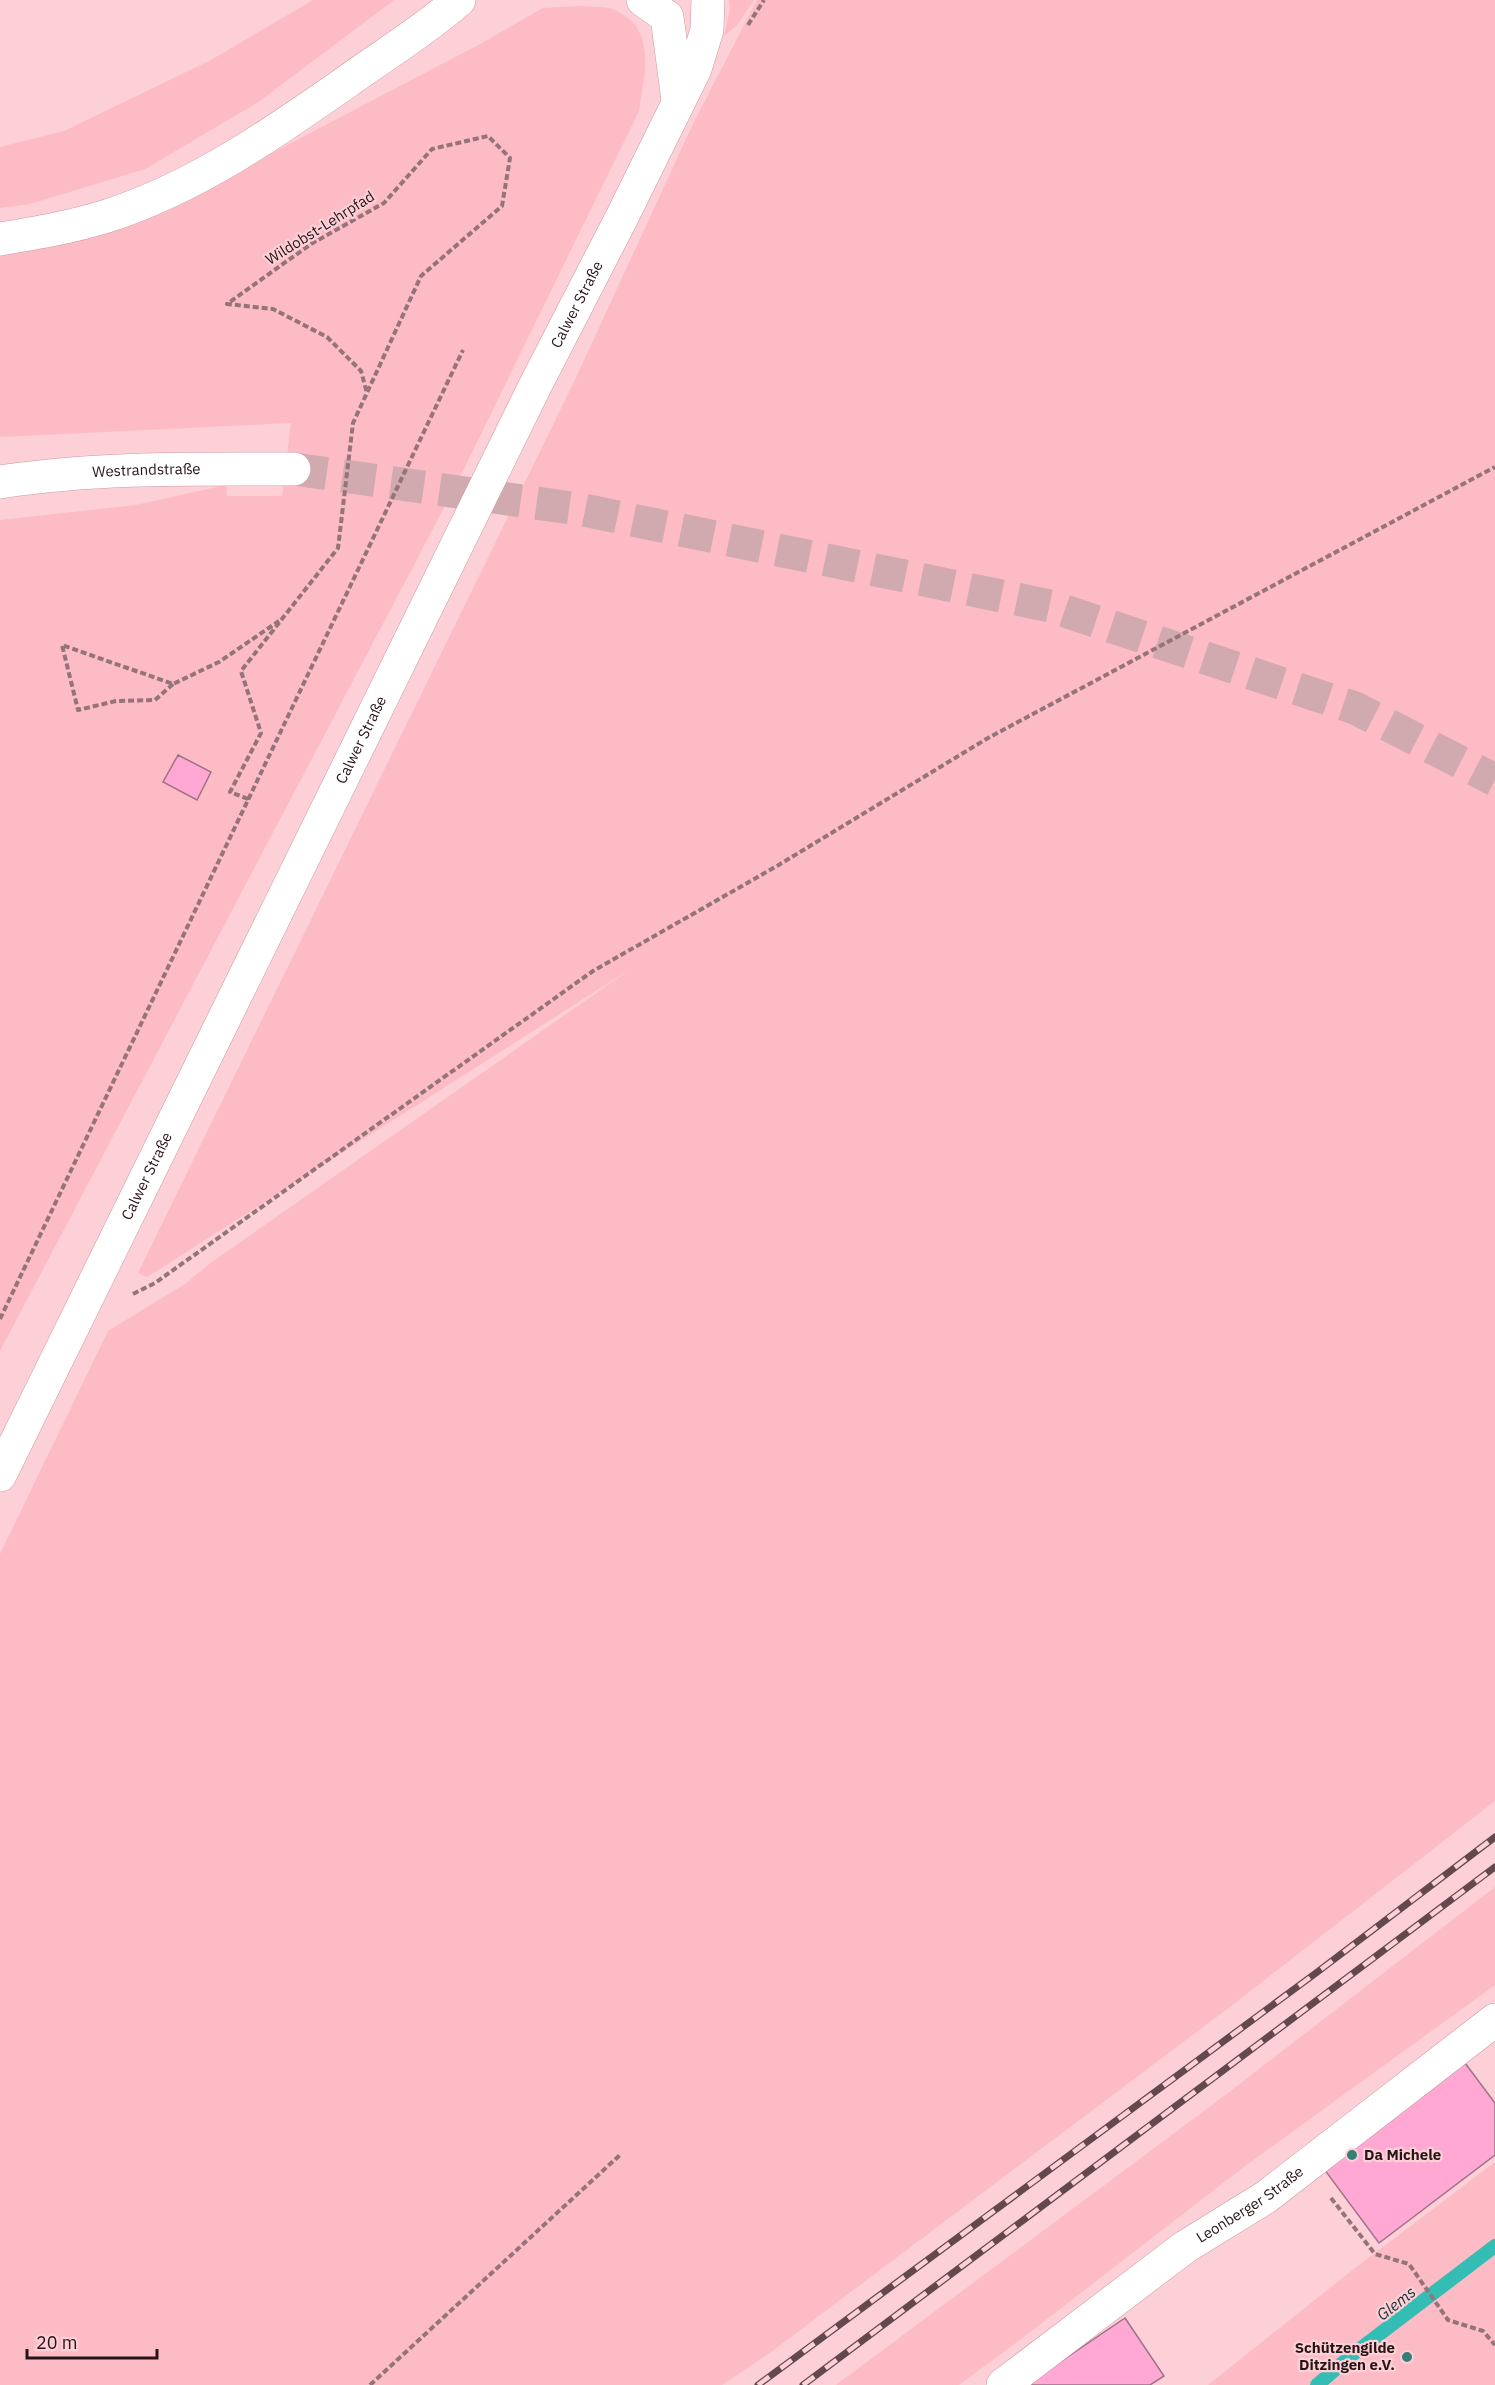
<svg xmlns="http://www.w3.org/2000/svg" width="1495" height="2385" viewBox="0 0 1495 2385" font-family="'IBM Plex Sans',sans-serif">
<rect width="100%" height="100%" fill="#fcd0d6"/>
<path fill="#fdbbc5" d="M 313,0 L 394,0 L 257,103 L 145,169 L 30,204 L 0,208 L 0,147 L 64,131 L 211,60 Z
M 729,0 L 754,0 L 737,25 L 724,36 L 730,9 Z
M 757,0 L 1495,0 L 1495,1801 L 1235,2003 L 771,2352 L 722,2385 L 0,2385 L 0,1554 L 108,1331 L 185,1284 L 212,1262 L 632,968 L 147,1277 L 138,1273 L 573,384 L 693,124 Z
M 582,6 C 592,7 606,6 615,10 C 658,30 644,73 639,111 L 456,485 L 0,1351 L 0,520 L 136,505 L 226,485 L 227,496 L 282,496 L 291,423 L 0,437 L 0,256 L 80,239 L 156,214 L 482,43 L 543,8 Z
M 1495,1887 L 1495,1985 L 1245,2166 L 1029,2333 L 959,2385 L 836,2385 L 1224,2096 Z
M 1495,2162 L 1495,2385 L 1208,2385 L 1350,2272 Z"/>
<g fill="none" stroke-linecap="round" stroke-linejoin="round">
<path stroke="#33bdb4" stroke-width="14" d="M 1317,2385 L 1352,2355 L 1495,2246"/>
</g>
<path fill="#ffa8d4" stroke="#9e7288" stroke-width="1.5" d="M 178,755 L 211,772 L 197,800 L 163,782 Z
M 1465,2063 L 1495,2103 L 1495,2155 L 1379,2243 L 1324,2169 Z
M 1125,2318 L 1164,2376 L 1150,2385 L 1026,2385 Z"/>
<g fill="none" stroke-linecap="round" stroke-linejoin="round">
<path stroke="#d1aab0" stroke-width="33" stroke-dasharray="33 16" stroke-linecap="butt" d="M 294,469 L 579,509 L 1050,606 L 1355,708 L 1495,780"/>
<g stroke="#cd98a1" stroke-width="34">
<g id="street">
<path id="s1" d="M 1003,2385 L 1185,2247 L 1266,2197 L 1495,2020"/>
</g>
</g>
<g stroke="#cd98a1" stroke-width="34">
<g id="secondary">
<path d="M 643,0 L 667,17 L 678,100"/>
<path d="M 0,239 C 36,233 72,227 107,216 C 197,187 275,132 352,78 C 387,53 426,29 459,0"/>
<path id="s2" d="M 0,482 C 97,467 196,469 294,469"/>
<path id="s3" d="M 0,1475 L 536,384 L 622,217 L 695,69 L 707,30 L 708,0"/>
</g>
</g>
<path stroke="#947479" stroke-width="4" stroke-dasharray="6 3" stroke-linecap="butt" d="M 748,25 L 764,0
M 173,684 L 155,700 L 116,701 L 78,710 L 62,645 L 173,684 L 219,662 L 279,621
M 248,799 L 230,792 L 261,733 L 241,671 L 338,548 L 353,423 L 421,276 L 502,206 L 510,158 L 488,136 L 432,149 L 384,203 L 311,244 L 227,304 L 273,309 L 327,337 L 361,371 L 367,393
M 133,1294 L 155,1283 L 593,971 L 777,866 L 988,738 L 1495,467
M 0,1319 L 463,350
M 1331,2198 L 1375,2254 L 1409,2264 L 1448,2320 L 1483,2331 L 1495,2345
M 370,2385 L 621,2154"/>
<use href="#street" stroke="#fff" stroke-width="33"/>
<use href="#secondary" stroke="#fff" stroke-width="33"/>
<g stroke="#63494d" stroke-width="7">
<path id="rail" d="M 758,2385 L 1316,1973 L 1495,1837
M 803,2385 L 1495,1867"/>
</g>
<use href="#rail" stroke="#fcd0d6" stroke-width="4.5" stroke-dasharray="14" stroke-linecap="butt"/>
</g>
<g fill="#377e79" stroke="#fcd0d6" stroke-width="2">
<circle cx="1352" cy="2155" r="6"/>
<circle cx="1407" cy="2357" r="6"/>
</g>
<g text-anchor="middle" stroke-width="4.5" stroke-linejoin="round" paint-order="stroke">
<g font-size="15" fill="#271417" stroke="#fcd0d6">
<text transform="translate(320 228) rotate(-32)" y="5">Wildobst-Lehrpfad</text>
<text dy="5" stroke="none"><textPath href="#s3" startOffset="1305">Calwer Straße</textPath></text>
<text dy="5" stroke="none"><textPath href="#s2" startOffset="147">Westrandstraße</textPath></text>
<text dy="5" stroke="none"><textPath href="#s3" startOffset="819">Calwer Straße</textPath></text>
<text dy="5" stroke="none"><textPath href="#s3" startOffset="333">Calwer Straße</textPath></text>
<text dy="5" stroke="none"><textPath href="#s1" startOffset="306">Leonberger Straße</textPath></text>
</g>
<g font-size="15" font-weight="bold" fill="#271417" stroke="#fcd0d6" text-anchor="start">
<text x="1364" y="2160">Da Michele</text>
<text x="1395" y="2353" text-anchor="end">Schützengilde<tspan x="1395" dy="17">Ditzingen e.V.</tspan></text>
</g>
<g font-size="16" font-style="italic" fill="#173331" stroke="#fcd0d6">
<text transform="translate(1396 2303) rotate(-38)" y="6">Glems</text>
</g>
</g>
<path d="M27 2349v9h130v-9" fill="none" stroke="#271417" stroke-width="3"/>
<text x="36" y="2349" font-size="18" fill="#271417" stroke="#fcd0d6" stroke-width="4.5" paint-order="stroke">20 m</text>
</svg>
